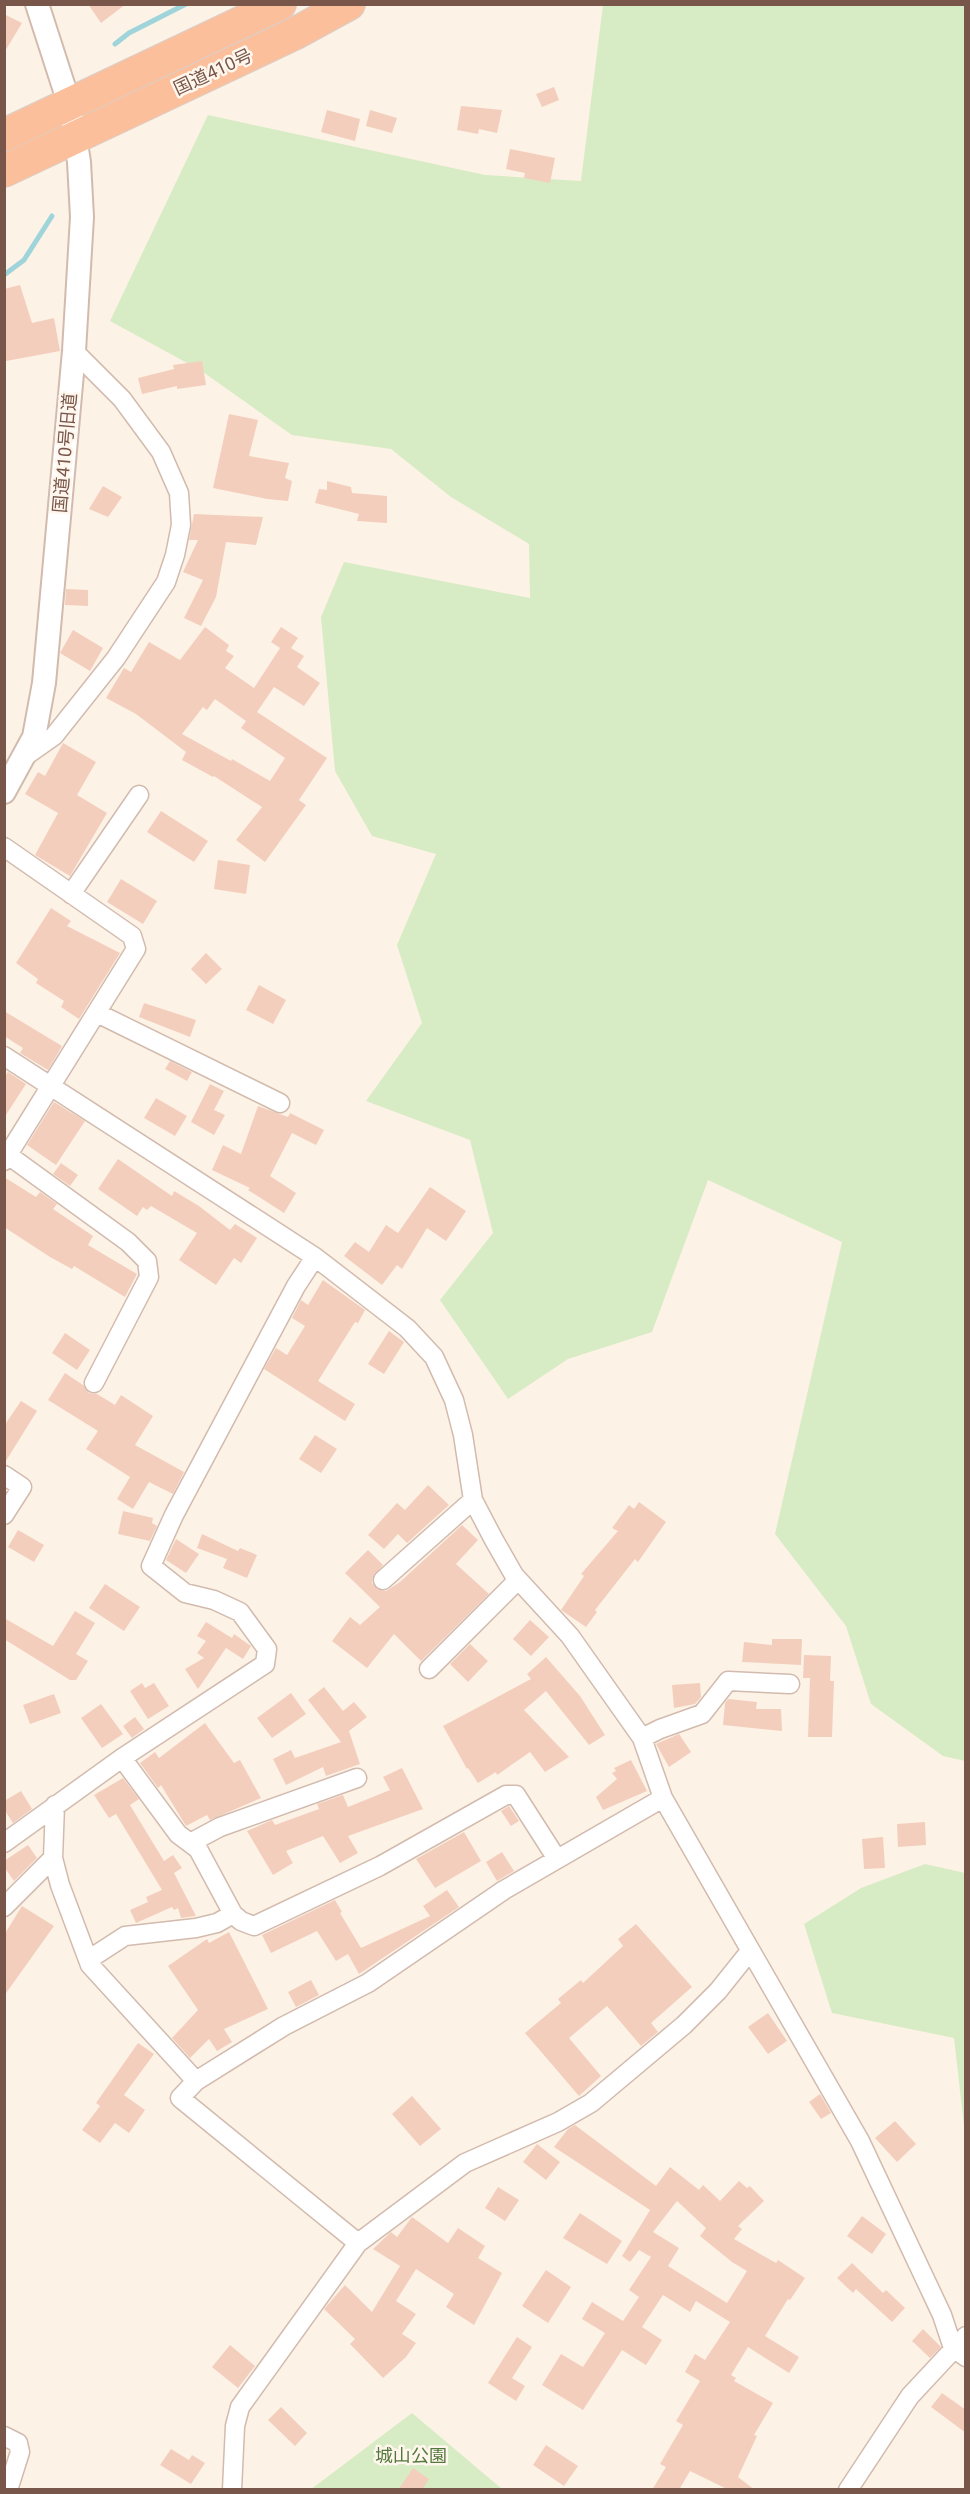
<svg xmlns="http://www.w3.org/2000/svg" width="970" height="2494" viewBox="0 0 970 2494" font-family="Roboto,'Noto Sans JP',sans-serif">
<rect width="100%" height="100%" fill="#fdf2e6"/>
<path fill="#d7ecc4" d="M 603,5 L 965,5 L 965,1761 L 943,1756 L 871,1704 L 846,1626 L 775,1534 L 842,1242 L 708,1180 L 652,1332 L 568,1359 L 508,1399 L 440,1300 L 493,1233 L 470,1140 L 366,1101 L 422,1023 L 397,945 L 436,854 L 372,836 L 335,771 L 321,617 L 344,562 L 530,598 L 529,544 L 451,497 L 391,449 L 292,435 L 200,370 L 110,321 L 208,115 L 485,175 L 581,181 Z
M 925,1864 L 965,1873 L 965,2135 L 954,2038 L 832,2013 L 804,1924 L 861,1888 Z
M 412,2413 L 502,2489 L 310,2490 Z"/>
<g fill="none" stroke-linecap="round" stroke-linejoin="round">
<path stroke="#9fd5da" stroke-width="5" d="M 115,44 L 129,33 L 186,4
M 4,275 L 24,260 L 52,216"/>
</g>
<path fill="#f4cebd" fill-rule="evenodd" d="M 88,4 L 126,4 L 101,23 Z
M 4,14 L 22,23 L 4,53 Z
M 554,87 L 559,100 L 542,107 L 536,94 Z
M 461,106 L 502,110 L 497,133 L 479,129 L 478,134 L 457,130 Z
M 327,110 L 360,119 L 355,141 L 321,132 Z
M 370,110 L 397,118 L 392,133 L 366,126 Z
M 510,149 L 555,158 L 550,183 L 524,178 L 525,173 L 506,169 Z
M 20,285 L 32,323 L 54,318 L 60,351 L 6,361 L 4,289 Z
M 202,361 L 206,385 L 177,389 L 177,386 L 142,394 L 138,378 L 174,369 L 173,365 Z
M 229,414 L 258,420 L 249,456 L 289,463 L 285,478 L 292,481 L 288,501 L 267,499 L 213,488 Z
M 327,481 L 351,487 L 352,493 L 387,496 L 387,523 L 357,521 L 359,514 L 315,503 L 319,489 L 327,490 Z
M 103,486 L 122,497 L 108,517 L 89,509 Z
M 194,514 L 263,517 L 256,545 L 226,542 L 216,597 L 201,626 L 184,618 L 203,580 L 183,572 L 198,540 L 189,540 Z
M 66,589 L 88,590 L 88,606 L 65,605 Z
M 205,627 L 229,645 L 226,651 L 234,656 L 225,668 L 254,688 L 280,648 L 271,642 L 281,627 L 298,638 L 291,648 L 304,656 L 297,667 L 320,683 L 304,706 L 274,687 L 257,712 L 327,758 L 299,800 L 306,805 L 265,862 L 236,840 L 262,807 L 214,776 L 213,777 L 182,760 L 186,752 L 136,714 L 106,698 L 124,668 L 131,672 L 149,642 L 180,660 ZM 215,699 L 246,721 L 241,728 L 285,758 L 270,781 L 232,759 L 231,761 L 182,734 L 203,707 L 207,710 Z
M 73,630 L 103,648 L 90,671 L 60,653 Z
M 63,743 L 96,762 L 77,795 L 107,813 L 70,876 L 35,855 L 58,813 L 25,794 L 38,772 L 45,776 Z
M 161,811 L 208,841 L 194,862 L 147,832 Z
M 218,860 L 250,865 L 246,894 L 214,889 Z
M 121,879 L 157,901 L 143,924 L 107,902 Z
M 51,908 L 71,921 L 67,926 L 120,953 L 79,1019 L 61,1007 L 64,1001 L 36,983 L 38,979 L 16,963 Z
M 206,953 L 222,969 L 206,984 L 191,969 Z
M 259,985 L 286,1000 L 273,1024 L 246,1010 Z
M 144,1003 L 196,1020 L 190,1037 L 139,1017 Z
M 4,1011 L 62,1046 L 48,1070 L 20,1053 L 23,1048 L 4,1036 Z
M 170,1061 L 192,1072 L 187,1081 L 165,1069 Z
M 8,1072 L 26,1084 L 4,1118 L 4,1077 Z
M 210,1084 L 224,1091 L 214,1110 L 225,1115 L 214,1135 L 191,1122 Z
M 156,1098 L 187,1116 L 175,1136 L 144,1118 Z
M 54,1102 L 85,1121 L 56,1165 L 27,1145 Z
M 258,1106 L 288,1117 L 290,1113 L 324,1130 L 316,1145 L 292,1133 L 270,1176 L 296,1193 L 284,1213 L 248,1190 L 250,1188 L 212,1170 L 223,1145 L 241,1154 Z
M 118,1159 L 172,1196 L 174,1191 L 199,1206 L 230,1230 L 235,1224 L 257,1238 L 241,1263 L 234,1258 L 216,1285 L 179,1260 L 197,1233 L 151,1206 L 147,1210 L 143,1207 L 137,1216 L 98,1189 Z
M 61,1163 L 78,1175 L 70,1186 L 53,1174 Z
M 4,1177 L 36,1197 L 40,1192 L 57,1204 L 53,1209 L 93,1236 L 88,1245 L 137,1274 L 125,1297 L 74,1266 L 72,1269 L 50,1257 L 4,1227 Z
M 430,1187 L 466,1211 L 446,1241 L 427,1228 L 402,1269 L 397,1265 L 382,1285 L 344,1256 L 355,1242 L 369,1252 L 386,1225 L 398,1233 Z
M 323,1280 L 365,1310 L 358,1323 L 355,1322 L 318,1381 L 355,1404 L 345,1421 L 264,1369 L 276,1348 L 287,1355 L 305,1326 L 292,1318 L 301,1300 L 308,1305 Z
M 389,1331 L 404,1342 L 384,1374 L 368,1364 Z
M 65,1333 L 90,1350 L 77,1370 L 52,1353 Z
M 65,1373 L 83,1385 L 89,1393 L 97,1394 L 115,1405 L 121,1395 L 153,1416 L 135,1445 L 184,1472 L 173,1494 L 149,1482 L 133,1509 L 117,1499 L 130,1477 L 86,1449 L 98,1431 L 48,1400 Z
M 21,1401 L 37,1411 L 4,1464 L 4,1426 Z
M 315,1435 L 337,1449 L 321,1473 L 299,1459 Z
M 428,1485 L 449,1505 L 407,1543 L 398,1534 L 384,1549 L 368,1535 L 397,1503 L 405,1510 Z
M 639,1502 L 666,1522 L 638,1562 L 635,1559 L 595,1610 L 597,1612 L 586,1627 L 561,1610 L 584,1576 L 581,1574 L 618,1531 L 612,1528 L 629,1505 L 634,1509 Z
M 123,1511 L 153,1518 L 152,1523 L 157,1526 L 150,1541 L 118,1534 Z
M 462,1525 L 478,1540 L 456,1564 L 489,1594 L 421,1661 L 394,1634 L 367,1668 L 332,1641 L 350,1617 L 360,1625 L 380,1607 L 345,1573 L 368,1550 L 383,1565 L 373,1576 L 372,1583 L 379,1590 L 386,1591 L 400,1582 Z
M 18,1530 L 44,1545 L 34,1562 L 8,1547 Z
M 202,1534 L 238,1551 L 240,1548 L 257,1555 L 247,1578 L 223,1568 L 227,1559 L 197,1548 Z
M 176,1539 L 199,1554 L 186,1573 L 166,1560 Z
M 105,1584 L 140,1607 L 124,1631 L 89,1608 Z
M 75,1611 L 95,1623 L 76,1654 L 88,1661 L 76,1680 L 70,1680 L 4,1639 L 4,1618 L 53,1646 Z
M 530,1620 L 549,1637 L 531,1656 L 513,1639 Z
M 206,1622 L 232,1638 L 234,1634 L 251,1646 L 243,1659 L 226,1648 L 198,1689 L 185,1669 L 204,1658 L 197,1653 L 206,1641 L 197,1636 Z
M 772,1639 L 802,1639 L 801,1665 L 742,1662 L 744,1642 L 772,1645 Z
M 470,1644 L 488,1661 L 468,1682 L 450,1664 Z
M 804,1655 L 831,1656 L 830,1681 L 834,1681 L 832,1737 L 808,1737 L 810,1678 L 803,1678 Z
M 546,1657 L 580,1696 L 605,1735 L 589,1745 L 546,1691 L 524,1710 L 569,1757 L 545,1772 L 530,1752 L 497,1775 L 496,1772 L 478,1783 L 468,1768 L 467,1769 L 443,1726 L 531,1679 L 527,1674 Z
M 142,1683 L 145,1688 L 154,1683 L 169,1706 L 148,1719 L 130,1691 Z
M 700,1683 L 701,1697 L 695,1704 L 674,1708 L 672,1685 Z
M 324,1687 L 343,1711 L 354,1702 L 367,1717 L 349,1731 L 360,1764 L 326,1776 L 323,1767 L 286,1785 L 273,1759 L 291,1750 L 295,1758 L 341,1742 L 308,1700 Z
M 291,1693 L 306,1714 L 272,1738 L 257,1718 Z
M 54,1694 L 61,1713 L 30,1724 L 23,1705 Z
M 728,1699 L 757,1702 L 756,1709 L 781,1709 L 782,1731 L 723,1725 L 725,1703 Z
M 101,1704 L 123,1734 L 102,1748 L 81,1718 Z
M 135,1717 L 144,1729 L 132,1738 L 123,1726 Z
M 205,1723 L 234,1763 L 240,1760 L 261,1798 L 210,1820 L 207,1815 L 186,1826 L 161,1785 L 158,1788 L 140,1763 L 155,1752 L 159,1758 Z
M 679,1734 L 691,1752 L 669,1767 L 656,1744 Z
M 631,1760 L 647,1791 L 603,1810 L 596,1797 L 617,1779 L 612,1773 L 616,1771 L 614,1768 Z
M 402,1768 L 423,1809 L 348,1836 L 358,1853 L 340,1863 L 323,1836 L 286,1851 L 293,1863 L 273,1875 L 247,1831 L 272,1820 L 275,1825 L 319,1809 L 317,1804 L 343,1795 L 348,1807 L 390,1790 L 383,1777 Z
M 123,1778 L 139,1799 L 130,1805 L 164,1861 L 173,1855 L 182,1868 L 174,1873 L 196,1916 L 181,1918 L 178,1908 L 174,1910 L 172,1907 L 136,1923 L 130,1910 L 148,1902 L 146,1897 L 162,1890 L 116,1814 L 109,1818 L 94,1795 Z
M 21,1791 L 32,1809 L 13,1823 L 4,1809 L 4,1801 Z
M 509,1806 L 519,1821 L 511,1826 L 501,1811 Z
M 925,1822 L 926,1845 L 898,1847 L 897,1824 Z
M 464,1832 L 481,1861 L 435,1888 L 416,1859 Z
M 883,1837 L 885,1868 L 864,1869 L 862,1839 Z
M 28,1845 L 37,1858 L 14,1881 L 4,1867 L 4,1861 Z
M 502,1852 L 514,1871 L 497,1881 L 486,1862 Z
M 447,1890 L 459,1907 L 359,1974 L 348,1954 L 336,1961 L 317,1931 L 271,1953 L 262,1935 L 335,1900 L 342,1912 L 340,1913 L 361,1948 L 430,1916 L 423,1906 Z
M 22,1906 L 54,1926 L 4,1996 L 4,1935 Z
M 636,1924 L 692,1987 L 651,2023 L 658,2032 L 641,2046 L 607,2006 L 569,2038 L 601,2076 L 579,2096 L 525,2033 L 561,2003 L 558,1999 L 581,1980 L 583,1983 L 623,1946 L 618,1939 Z
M 229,1932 L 268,2009 L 224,2029 L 232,2042 L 217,2051 L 209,2039 L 190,2058 L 172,2038 L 198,2010 L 168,1966 L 207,1939 L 209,1943 Z
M 311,1980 L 319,1995 L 296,2007 L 288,1992 Z
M 768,2013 L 787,2041 L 768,2054 L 748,2027 Z
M 138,2043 L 154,2054 L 124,2095 L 145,2110 L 129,2133 L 115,2123 L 100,2143 L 82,2130 L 100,2106 L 96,2103 Z
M 820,2094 L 831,2113 L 821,2119 L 809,2102 Z
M 412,2096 L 441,2129 L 420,2146 L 392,2114 Z
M 895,2121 L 916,2144 L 897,2162 L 875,2138 Z
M 575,2125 L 656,2186 L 670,2167 L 699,2190 L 703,2185 L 720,2201 L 739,2181 L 747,2188 L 750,2186 L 764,2201 L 738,2226 L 742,2229 L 734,2239 L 776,2263 L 778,2260 L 805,2278 L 790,2300 L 788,2299 L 765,2336 L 799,2357 L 789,2373 L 748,2347 L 731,2375 L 736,2378 L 734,2381 L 773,2403 L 754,2435 L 757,2436 L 738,2477 L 755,2490 L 729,2490 L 690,2471 L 679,2490 L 652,2490 L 666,2467 L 660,2464 L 683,2425 L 676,2421 L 700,2381 L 685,2372 L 695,2354 L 705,2360 L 730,2322 L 696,2301 L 690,2312 L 663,2295 L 642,2327 L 662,2340 L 646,2365 L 622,2350 L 583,2410 L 542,2385 L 561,2354 L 583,2367 L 605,2333 L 582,2319 L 592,2302 L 623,2321 L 639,2297 L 629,2290 L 651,2257 L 639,2250 L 630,2262 L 622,2256 L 650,2210 L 554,2147 L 568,2129 ZM 677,2201 L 706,2228 L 700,2236 L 732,2262 L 747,2271 L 727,2303 L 668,2266 L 679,2248 L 653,2232 Z
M 537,2144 L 560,2162 L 546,2180 L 523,2162 Z
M 498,2187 L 519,2200 L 505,2221 L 485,2208 Z
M 580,2213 L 622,2241 L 607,2264 L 563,2238 Z
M 862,2216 L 886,2234 L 872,2254 L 847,2236 Z
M 412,2217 L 448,2243 L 458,2228 L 485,2246 L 478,2258 L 502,2273 L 474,2325 L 446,2307 L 454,2294 L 416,2269 L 396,2301 L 416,2314 L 402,2334 L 416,2343 L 406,2357 L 383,2378 L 350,2344 L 355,2339 L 324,2309 L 345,2285 L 372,2312 L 400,2266 L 373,2249 L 391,2232 L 397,2237 Z
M 852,2263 L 883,2293 L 886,2290 L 905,2308 L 892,2322 L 856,2289 L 853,2293 L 837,2278 Z
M 546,2270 L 571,2287 L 548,2323 L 522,2306 Z
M 923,2329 L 941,2347 L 930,2358 L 912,2341 Z
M 517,2337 L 532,2347 L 512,2378 L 525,2386 L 516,2401 L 488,2383 Z
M 230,2345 L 255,2366 L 238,2388 L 212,2367 Z
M 942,2393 L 966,2410 L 966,2433 L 931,2407 Z
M 281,2407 L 307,2433 L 295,2446 L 268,2420 Z
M 546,2445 L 578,2466 L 564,2486 L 533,2465 Z
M 171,2449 L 189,2460 L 192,2455 L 205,2463 L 191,2484 L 160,2465 Z
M 413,2468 L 429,2479 L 422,2490 L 398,2490 Z"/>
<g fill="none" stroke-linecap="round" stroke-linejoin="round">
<g stroke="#d2bbae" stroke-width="21">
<path id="minor" d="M 24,757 L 54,736 L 116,658 L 166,582 L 175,555 L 181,525 L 179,493 L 161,452 L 122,399 L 74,351
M 4,847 L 132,936 L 136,949 L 4,1161
M 71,894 L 139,795
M 97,1013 L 280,1103
M 4,1056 L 315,1257 L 407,1328 L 434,1357 L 454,1400 L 463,1435 L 473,1500 L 494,1540 L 514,1575 L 570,1636 L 642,1738 L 663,1798 L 860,2141 L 942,2315 L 953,2348 L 966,2357
M 8,1155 L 128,1242 L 147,1261 L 149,1277 L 94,1383
M 4,1475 L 22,1487 L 4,1515
M 383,1580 L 473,1500
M 429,1669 L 518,1580
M 642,1738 L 660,1729 L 702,1714 L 728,1681 L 790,1684
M 122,1758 L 178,1834 L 198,1849 L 233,1914 L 241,1921 L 254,1926 L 380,1866 L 506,1795 L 516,1795 L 557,1859
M 55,1805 L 53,1858 L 60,1885 L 90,1965 L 196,2081
M 4,1843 L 122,1758 L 265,1664 L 267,1649 L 240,1612 L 214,1600 L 185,1593 L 151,1566 L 174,1515 L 296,1286 L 315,1257
M 190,1843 L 220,1827 L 357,1778
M 4,1907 L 53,1858
M 88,1960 L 125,1936 L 196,1928 L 217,1923 L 233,1914
M 358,2243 L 180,2098 L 196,2081 L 284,2026 L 368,1983 L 504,1890 L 663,1798
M 4,2436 L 18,2443 L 20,2452 L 8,2490
M 232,2490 L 235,2426 L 240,2407 L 358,2243 L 465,2163 L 558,2122 L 591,2103 L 684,2025 L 718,1991 L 750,1951
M 848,2490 L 910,2396 L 966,2336"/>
</g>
<g stroke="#d2bbae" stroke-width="26">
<path id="tertiary" d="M 4,792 L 34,737 L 44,683 L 74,351 L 82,217 L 79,162 L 70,106 L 37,4"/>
</g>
<g stroke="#d9d0cc" stroke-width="34">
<path id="trunk" d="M 4,135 L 280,4
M 4,171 L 294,34 L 349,4"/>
</g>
<use href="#minor" stroke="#fff" stroke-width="18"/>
<use href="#tertiary" stroke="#fff" stroke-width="22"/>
<use href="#trunk" stroke="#fbbf9c" stroke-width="32"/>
</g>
<g text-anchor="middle" stroke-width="5" stroke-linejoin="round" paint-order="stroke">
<g font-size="18" fill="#78564a" stroke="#fff7ed">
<text transform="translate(213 72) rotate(-25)" y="6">国道410号</text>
<text transform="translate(65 453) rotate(-85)" y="6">国道410号旧道</text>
</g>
<g font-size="18" fill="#53783e" stroke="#fff7ed">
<text x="411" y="2462">城山公園</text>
</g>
</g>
<rect width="970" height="2494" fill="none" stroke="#78564a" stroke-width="12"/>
</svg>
